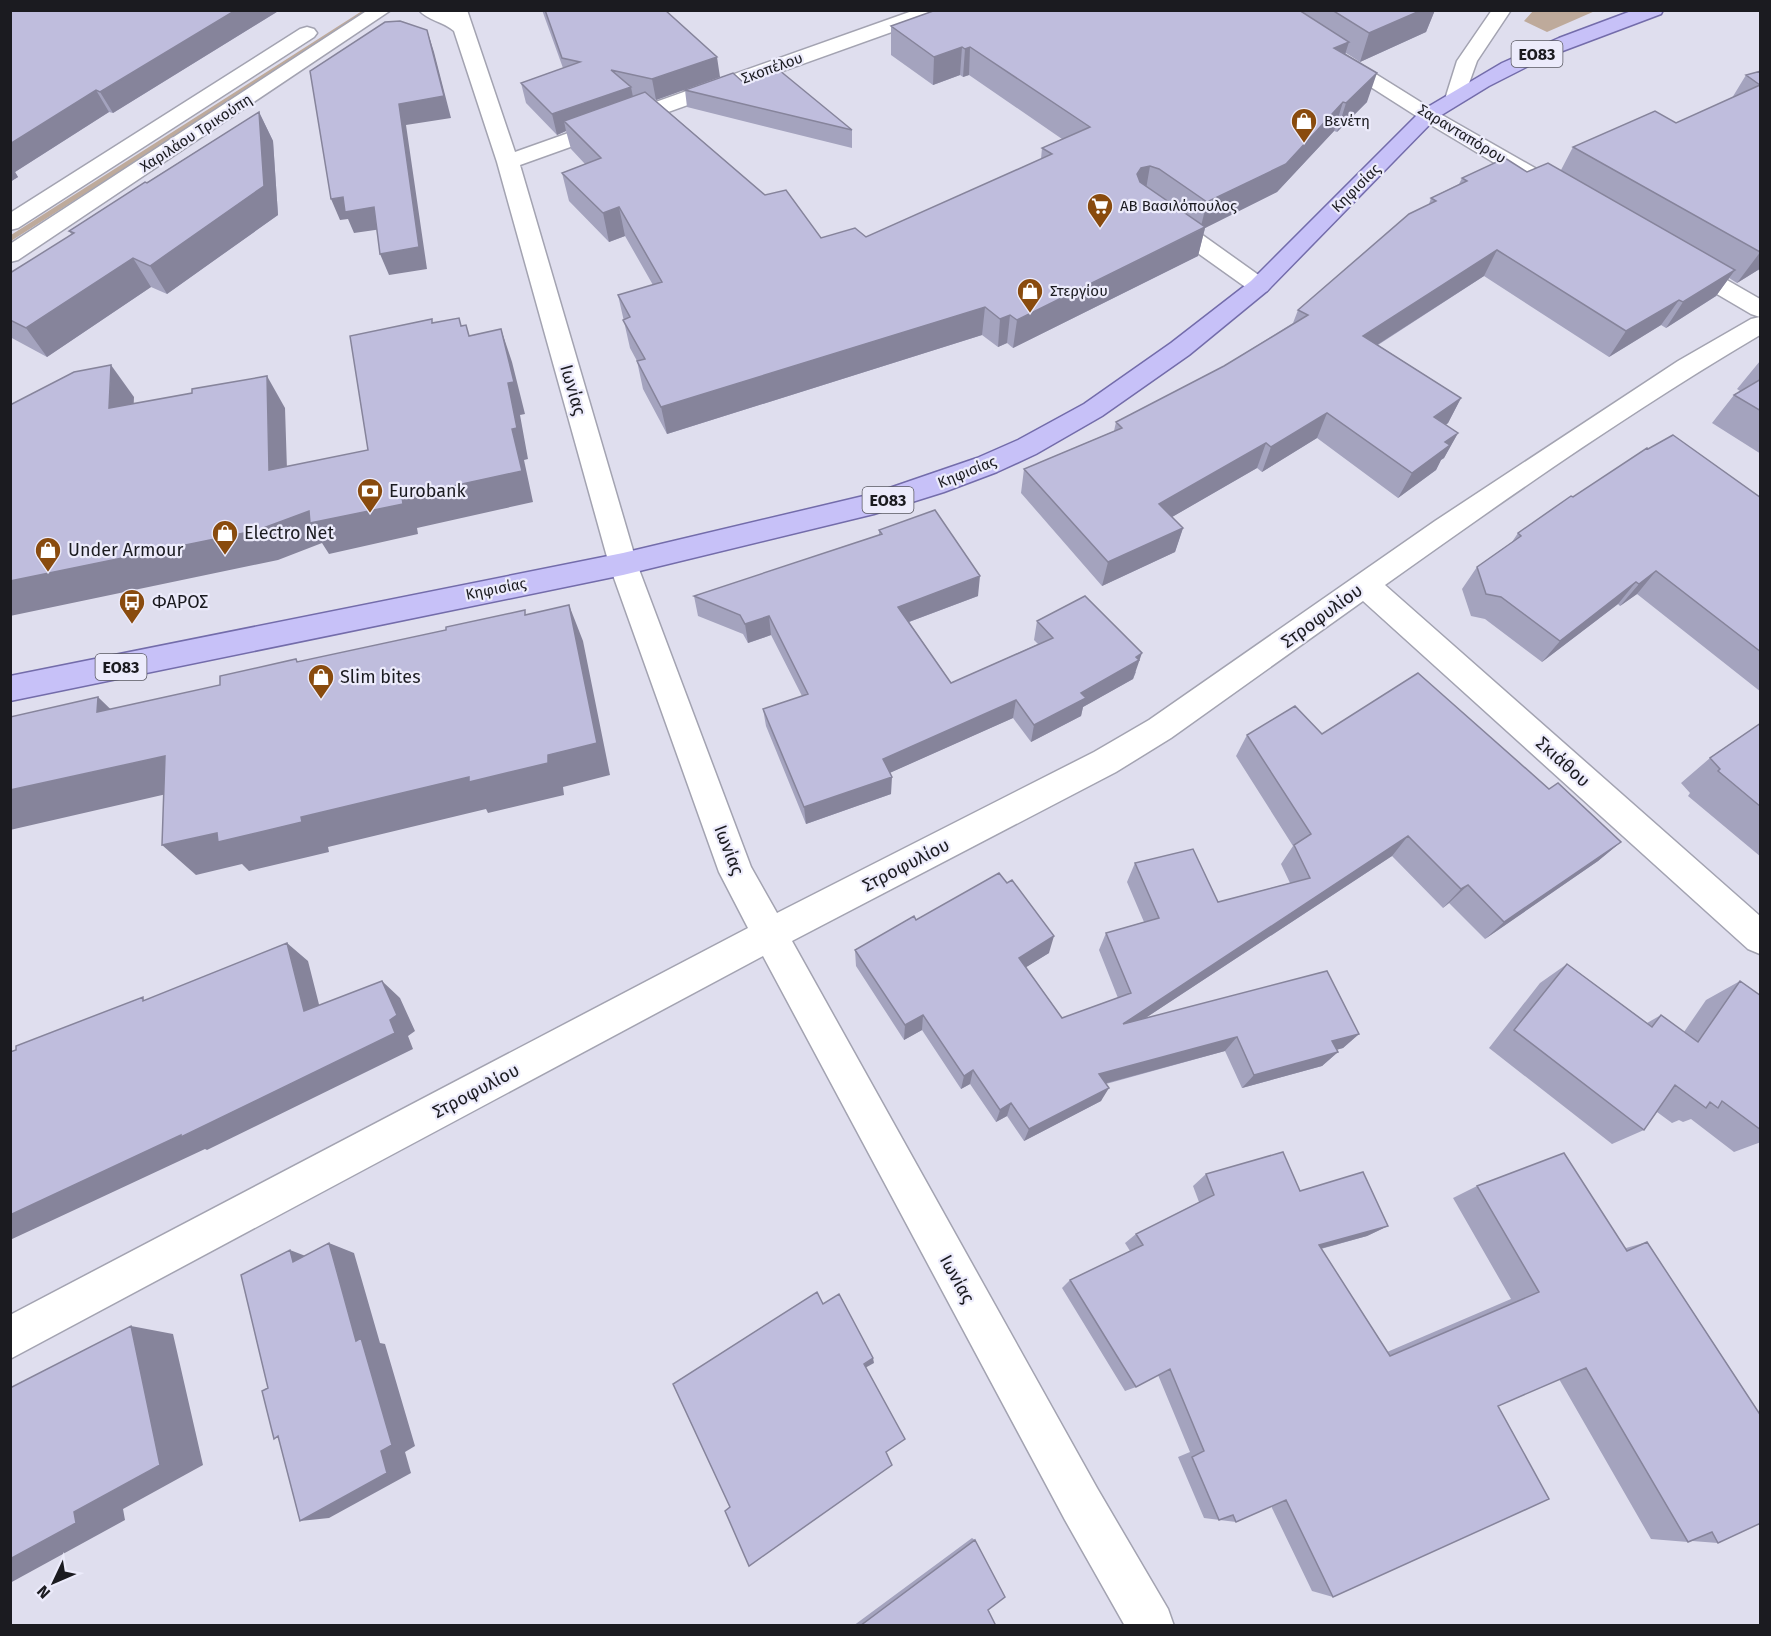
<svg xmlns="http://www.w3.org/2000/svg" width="1771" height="1636" viewBox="0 0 1771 1636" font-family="'Fira Sans',sans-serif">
<rect width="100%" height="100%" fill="#dfdeee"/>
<path fill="#beaa9b" d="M 362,11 L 371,11 L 11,241 L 11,235 Z
M 1533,11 L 1533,10 L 1595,11 L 1547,32 L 1524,21 Z"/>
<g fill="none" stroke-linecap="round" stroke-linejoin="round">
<g stroke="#a3a3b1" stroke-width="3">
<path id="minor" d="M 368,10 L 391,10 L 18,260 L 10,262 L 10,244 Z
M 419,10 L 467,10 L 515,152 L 915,10 L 944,10 L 942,14 L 520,165 L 637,564 L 751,867 L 777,913 L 1094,752 L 1149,720 L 1435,521 L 1678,361 L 1751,319 L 1760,317 L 1760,335 C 1631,411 1507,498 1385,585 L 1760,916 L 1760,954 L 1748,949 L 1363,601 L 1171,738 L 1116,772 L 792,941 L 1097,1488 L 1168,1609 L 1174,1626 L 1125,1626 L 1065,1520 L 763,956 L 10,1359 L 10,1315 L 748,928 L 719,872 L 609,564 L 497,162 L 454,31 C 444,22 427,20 419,10 Z
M 1250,10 L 1273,10 L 1435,111 L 1549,176 L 1552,181 L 1549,186 L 1541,188 L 1533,186 L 1421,119 Z
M 1492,10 L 1511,10 L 1477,61 L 1463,100 L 1456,102 L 1449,100 L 1446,96 L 1457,61 Z
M 307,27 L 314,29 L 317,33 L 314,37 L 18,228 L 10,230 L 10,213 L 300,29 Z
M 1165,212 L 1173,214 L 1267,281 L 1271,286 L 1267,291 L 1259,294 L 1251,291 L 1157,224 L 1154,219 L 1157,214 Z
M 1684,258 L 1692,260 L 1760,299 L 1760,317 L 1751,314 L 1676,270 L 1672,265 L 1676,260 Z"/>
</g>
<g stroke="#736caa" stroke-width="3">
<path id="major" d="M 1634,10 L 1663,10 L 1661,14 L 1544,58 L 1489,86 L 1435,119 L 1267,291 L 1189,355 L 1102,416 L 1036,454 L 997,472 L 944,492 L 874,514 L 623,575 L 10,701 L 10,676 L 623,553 L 872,494 L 977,458 L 1018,440 L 1084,404 L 1171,343 L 1251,281 L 1421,111 L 1502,63 L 1559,38 Z"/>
</g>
<use href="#minor" fill="#fff" fill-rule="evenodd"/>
<use href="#major" fill="#c7c1f8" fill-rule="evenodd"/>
</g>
<path fill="#a4a3be" d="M 10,10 L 280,10 L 113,113 L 109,112 L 15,172 L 18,177 L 10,182 Z
M 542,10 L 665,10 L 720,77 L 656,100 L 654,99 L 765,195 L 821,238 L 866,237 L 1041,159 L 1042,148 L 1062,139 L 969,75 L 963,77 L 960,75 L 933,85 L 891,55 L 891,26 L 936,10 L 1435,10 L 1426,32 L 1360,62 L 1346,53 L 1345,55 L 1367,102 L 1337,132 L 1334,131 L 1277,192 L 1205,228 L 1198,256 L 1013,348 L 1007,343 L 998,347 L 982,335 L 667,434 L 643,389 L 637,361 L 630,348 L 618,295 L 653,285 L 625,236 L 609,242 L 569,201 L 562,173 L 585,164 L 571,149 L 566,131 L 557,135 L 526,103 L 521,83 L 563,68 Z
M 1761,71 L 1761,271 L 1758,270 L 1737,283 L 1729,278 L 1716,296 L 1666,328 L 1661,325 L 1609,357 L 1484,276 L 1378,345 L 1461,398 L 1448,423 L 1446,425 L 1458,433 L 1444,458 L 1441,460 L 1436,470 L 1398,498 L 1317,438 L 1262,472 L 1257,468 L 1172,517 L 1183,528 L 1175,552 L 1102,586 L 1021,493 L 1024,469 L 1114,431 L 1116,422 L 1224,366 L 1293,323 L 1298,310 L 1429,204 L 1431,198 L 1459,184 L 1462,178 L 1527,172 L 1561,170 L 1573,147 L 1676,123 L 1732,98 L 1746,75 Z
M 744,83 L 852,130 L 852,148 L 687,107 L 685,90 Z
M 259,112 L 273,141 L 278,215 L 167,294 L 151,287 L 47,357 L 10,337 L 10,273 L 72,235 L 69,231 Z
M 1760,361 L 1761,361 L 1761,454 L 1712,423 L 1734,395 L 1740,391 L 1737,389 Z
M 1573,497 L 1761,498 L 1761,692 L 1637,594 L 1620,606 L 1618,604 L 1542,662 L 1485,619 L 1471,616 L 1462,589 L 1477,567 L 1512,542 L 1518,533 Z
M 879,530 L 978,596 L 909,622 L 951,683 L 1038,644 L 1034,640 L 1037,621 L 1136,672 L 1133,679 L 1083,707 L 1081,716 L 1031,742 L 1013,718 L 889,773 L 891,794 L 806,824 L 766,726 L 763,709 L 802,696 L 771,635 L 748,643 L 743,634 L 698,616 L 694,596 L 879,535 Z
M 1761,723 L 1761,857 L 1688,796 L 1690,793 L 1681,783 L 1710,758 Z
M 1322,734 L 1549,789 L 1621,842 L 1598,861 L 1485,939 L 1449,903 L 1443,908 L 1392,856 L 1147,1017 L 1359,1034 L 1343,1048 L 1336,1050 L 1338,1052 L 1322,1066 L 1242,1088 L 1225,1051 L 1106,1084 L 1101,1101 L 1024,1141 L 1007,1116 L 996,1122 L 970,1084 L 961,1089 L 922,1030 L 904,1040 L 856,966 L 855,950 L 916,920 L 1049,953 L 1026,967 L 1062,1018 L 1118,998 L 1099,950 L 1106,933 L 1144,922 L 1127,882 L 1135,863 L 1218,902 L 1290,883 L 1281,864 L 1293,846 L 1236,756 L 1247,735 Z
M 1567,964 L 1647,1023 L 1661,1015 L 1684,1032 L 1706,1000 L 1740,981 L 1761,996 L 1761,1142 L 1734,1152 L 1691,1119 L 1683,1122 L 1679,1120 L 1672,1123 L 1657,1112 L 1644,1130 L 1612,1144 L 1489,1048 L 1540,983 Z
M 1206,1174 L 1300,1191 L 1388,1226 L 1367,1236 L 1321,1249 L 1387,1352 L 1511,1299 L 1453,1198 L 1477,1186 L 1626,1248 L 1647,1242 L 1761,1416 L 1761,1524 L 1758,1524 L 1718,1543 L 1692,1541 L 1688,1542 L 1651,1539 L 1559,1379 L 1498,1406 L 1333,1597 L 1312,1591 L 1271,1506 L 1236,1522 L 1204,1518 L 1178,1457 L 1190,1452 L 1158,1375 L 1136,1387 L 1125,1391 L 1062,1288 L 1070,1280 L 1130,1251 L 1125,1243 L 1136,1234 L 1199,1202 L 1193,1186 Z
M 972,1538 L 975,1540 L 988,1610 L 996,1626 L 853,1626 Z"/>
<path fill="#86849b" d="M 236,10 L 280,10 L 113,113 L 100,92 Z
M 1413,10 L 1435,10 L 1426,32 L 1360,62 L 1369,33 Z
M 427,30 L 434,52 L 451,118 L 406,125 L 427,269 L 389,275 L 380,254 L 399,104 Z
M 1349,42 L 1340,70 L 1334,48 Z
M 962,47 L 960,75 L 933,85 L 934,57 Z
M 970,47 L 969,75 L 963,77 L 965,49 Z
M 717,57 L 720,77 L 656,100 L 652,79 Z
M 1377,73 L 1367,102 L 1337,132 L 1346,103 Z
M 631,87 L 635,107 L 564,121 L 566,131 L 557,135 L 552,114 Z
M 96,90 L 109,112 L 15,172 L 18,177 L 10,182 L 10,144 Z
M 1343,102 L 1334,131 L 1277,192 L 1205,228 L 1198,256 L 1013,348 L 1017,320 L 1200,230 L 1207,202 Z
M 259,112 L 273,141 L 278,215 L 167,294 L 150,266 Z
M 1150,166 L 1145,195 L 1137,174 L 1141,168 Z
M 343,197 L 374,207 L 382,229 L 354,233 L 348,219 L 340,220 L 331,199 Z
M 619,207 L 625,236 L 609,242 L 603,213 Z
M 1497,250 L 1484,276 L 1352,361 L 1363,336 Z
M 1761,251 L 1761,267 L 1758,270 L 1737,283 Z
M 133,258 L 151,287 L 47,357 L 26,328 Z
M 1735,270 L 1716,296 L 1666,328 L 1683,302 Z
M 1679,300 L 1661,325 L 1609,357 L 1626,331 Z
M 985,307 L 982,335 L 667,434 L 661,407 Z
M 1010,315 L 1007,343 L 998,347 L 1000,319 Z
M 501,329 L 512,362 L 525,414 L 520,415 L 528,459 L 524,460 L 533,502 L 417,528 L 418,534 L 329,554 L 322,543 L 278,560 L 10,616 L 10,581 L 309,511 L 402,497 L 512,429 L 508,383 Z
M 111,365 L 134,397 L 132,440 L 109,408 Z
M 267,376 L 285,408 L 288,501 L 269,470 Z
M 1461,398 L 1448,423 L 1421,442 L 1434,417 Z
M 1327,413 L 1317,438 L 1262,472 L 1271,447 Z
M 1458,433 L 1444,458 L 1441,460 L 1436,470 L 1398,498 L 1412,473 L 1445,442 Z
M 1266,443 L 1257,468 L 1153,528 L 1159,504 Z
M 1183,528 L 1175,552 L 1102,586 L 1108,562 Z
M 1656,571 L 1637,594 L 1620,606 L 1639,584 Z
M 980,576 L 978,596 L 898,626 L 898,607 Z
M 1636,582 L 1618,604 L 1542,662 L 1560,641 Z
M 569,605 L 583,641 L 610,775 L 563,787 L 564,795 L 488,813 L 486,809 L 328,847 L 329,852 L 249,871 L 242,864 L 196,875 L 162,845 L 217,833 L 301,817 L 548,755 Z
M 769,616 L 771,635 L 748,643 L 745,624 Z
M 1142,653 L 1133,679 L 1083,707 L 1081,716 L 1031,742 L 1034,725 Z
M 98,697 L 133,731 L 97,712 Z
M 1016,700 L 1013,718 L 883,776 L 883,759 Z
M 165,756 L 197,787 L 10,830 L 10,790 Z
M 892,777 L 891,794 L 806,824 L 804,807 Z
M 1408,836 L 1392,856 L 1115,1038 L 1123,1024 Z
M 1621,842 L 1598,861 L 1485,939 L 1504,922 Z
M 1468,885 L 1449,903 L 1443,908 L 1461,889 Z
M 1054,936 L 1049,953 L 1015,974 L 1019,958 Z
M 287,943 L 308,961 L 325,1028 L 304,1011 Z
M 382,981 L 400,998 L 415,1031 L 408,1036 L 413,1049 L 207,1150 L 205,1149 L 10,1240 L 10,1215 L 390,1020 Z
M 923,1015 L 922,1030 L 904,1040 L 905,1025 Z
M 1359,1034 L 1343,1048 L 1317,1055 L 1332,1041 Z
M 1237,1037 L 1225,1051 L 1092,1087 L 1099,1074 Z
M 1338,1052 L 1322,1066 L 1242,1088 L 1254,1075 Z
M 973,1070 L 970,1084 L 961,1089 L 964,1076 Z
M 1109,1088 L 1101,1101 L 1024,1141 L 1029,1129 Z
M 1011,1103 L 1007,1116 L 996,1122 L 1000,1110 Z
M 1388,1226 L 1367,1236 L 1301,1254 L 1319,1245 Z
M 329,1243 L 354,1253 L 380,1343 L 385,1344 L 415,1446 L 405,1452 L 411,1473 L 329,1518 L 300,1521 L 381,1451 L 356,1341 Z
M 290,1250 L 316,1260 L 293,1262 Z
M 131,1326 L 173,1334 L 203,1465 L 123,1509 L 125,1520 L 10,1583 L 10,1559 L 74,1512 Z
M 873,1358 L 874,1363 L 865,1368 L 864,1364 Z"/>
<path fill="#bfbddd" stroke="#86849b" stroke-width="1.5" d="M 10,10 L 236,10 L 100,92 L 96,90 L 10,144 Z
M 545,10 L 665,10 L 717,57 L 652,79 L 611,70 L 631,87 L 552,114 L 521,83 L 580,62 L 562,58 Z
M 936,10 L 1299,10 L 1349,42 L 1334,48 L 1377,73 L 1346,103 L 1343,102 L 1286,164 L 1207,202 L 1159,169 L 1150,166 L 1141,168 L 1137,174 L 1140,182 L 1205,227 L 1017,320 L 1010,315 L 1000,319 L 985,307 L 661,407 L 637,361 L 645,359 L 623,320 L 630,317 L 618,295 L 662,282 L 619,207 L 603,213 L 562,173 L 601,158 L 564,121 L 645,92 L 765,195 L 786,190 L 821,238 L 855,228 L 866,237 L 1052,154 L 1042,148 L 1090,127 L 970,47 L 965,49 L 962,47 L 934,57 L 891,26 Z
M 1332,10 L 1422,10 L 1369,33 Z
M 400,21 L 427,30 L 444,96 L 399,104 L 419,247 L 380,254 L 374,207 L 345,212 L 343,197 L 331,199 L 310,71 L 385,22 Z
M 779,70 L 852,130 L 685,90 L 733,73 L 744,83 Z
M 1761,71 L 1760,252 L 1573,147 L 1655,111 L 1676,123 L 1760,85 L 1746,75 Z
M 259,112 L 264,186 L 150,266 L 133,258 L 26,328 L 10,320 L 10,273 L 74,233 L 69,231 L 145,182 L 147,183 Z
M 1505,158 L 1527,172 L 1548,163 L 1735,270 L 1683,302 L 1679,300 L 1626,331 L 1497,250 L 1363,336 L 1461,398 L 1434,417 L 1458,433 L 1445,442 L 1450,445 L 1412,473 L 1327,413 L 1271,447 L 1266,443 L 1159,504 L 1183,528 L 1108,562 L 1024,469 L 1122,428 L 1116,422 L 1224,366 L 1308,315 L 1298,310 L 1409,214 L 1436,201 L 1431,198 L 1467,181 L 1462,178 Z
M 459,318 L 461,326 L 466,325 L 469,336 L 501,329 L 514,382 L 508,383 L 517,428 L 512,429 L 522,471 L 402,497 L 403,504 L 310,523 L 309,511 L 258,530 L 10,581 L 10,405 L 74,372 L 111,365 L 109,408 L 192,393 L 192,389 L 267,376 L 269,470 L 368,450 L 350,336 L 432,319 L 432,323 Z
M 1761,379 L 1761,411 L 1734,395 Z
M 1673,435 L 1761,498 L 1761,652 L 1656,571 L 1639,584 L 1636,582 L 1560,641 L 1501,597 L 1486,594 L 1477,567 L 1521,536 L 1518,533 L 1571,496 L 1573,497 L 1647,448 L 1648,449 Z
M 935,510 L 980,576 L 898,607 L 951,683 L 1053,638 L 1037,621 L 1085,596 L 1142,653 L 1136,657 L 1139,660 L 1081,693 L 1086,698 L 1034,725 L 1016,700 L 883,759 L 892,777 L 804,807 L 763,709 L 808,694 L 769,616 L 745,624 L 740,615 L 694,596 L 882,534 L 879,530 Z
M 569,605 L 597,743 L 548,755 L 548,763 L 469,782 L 469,777 L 301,817 L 302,822 L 218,842 L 217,833 L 162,845 L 165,756 L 10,790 L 10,717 L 98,697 L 97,712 L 220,685 L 220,676 L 296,659 L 297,662 L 446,630 L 446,627 L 525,610 L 525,615 Z
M 1418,673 L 1549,789 L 1558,783 L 1621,842 L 1504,922 L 1468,885 L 1461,889 L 1408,836 L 1123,1024 L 1327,971 L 1359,1034 L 1332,1041 L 1338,1052 L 1254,1075 L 1237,1037 L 1099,1074 L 1109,1088 L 1029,1129 L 1011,1103 L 1000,1110 L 973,1070 L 964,1076 L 923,1015 L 905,1025 L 855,950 L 914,916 L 916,920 L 999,873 L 1007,883 L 1012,880 L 1054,936 L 1019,958 L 1062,1018 L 1131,993 L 1106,933 L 1159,918 L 1135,863 L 1193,849 L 1218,902 L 1310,878 L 1294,845 L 1311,834 L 1247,735 L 1295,706 L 1322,734 Z
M 1761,723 L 1761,807 L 1718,771 L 1720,769 L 1710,758 Z
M 287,943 L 304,1011 L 382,981 L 397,1015 L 390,1020 L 395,1033 L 181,1137 L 181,1135 L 10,1215 L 10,1052 L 16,1050 L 16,1046 L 143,997 L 143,1001 Z
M 1567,964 L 1652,1027 L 1661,1015 L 1698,1042 L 1740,981 L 1761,996 L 1761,1130 L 1722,1101 L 1718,1108 L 1710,1102 L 1706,1108 L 1675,1085 L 1644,1130 L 1514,1030 Z
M 1283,1152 L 1300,1191 L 1363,1172 L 1388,1226 L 1319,1245 L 1390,1356 L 1539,1292 L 1477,1186 L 1564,1153 L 1627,1251 L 1647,1242 L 1761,1416 L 1761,1523 L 1718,1543 L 1712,1532 L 1688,1542 L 1586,1368 L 1498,1406 L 1549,1499 L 1333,1597 L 1286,1500 L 1236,1522 L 1233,1515 L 1219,1520 L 1192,1457 L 1204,1451 L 1170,1369 L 1136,1387 L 1070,1280 L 1143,1245 L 1136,1234 L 1214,1195 L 1206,1174 Z
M 329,1243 L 356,1341 L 361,1338 L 392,1445 L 381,1451 L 387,1473 L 300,1521 L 278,1436 L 274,1439 L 262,1391 L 268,1388 L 241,1275 L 290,1250 L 293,1262 Z
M 817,1292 L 823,1304 L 839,1294 L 873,1358 L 864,1364 L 905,1439 L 886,1452 L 892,1465 L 749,1566 L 725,1511 L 730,1507 L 673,1384 Z
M 131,1326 L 160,1465 L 74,1512 L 76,1523 L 10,1559 L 10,1388 Z
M 975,1540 L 1005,1597 L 988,1610 L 996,1626 L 860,1626 Z"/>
<defs>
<g id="shop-pin" transform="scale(1.35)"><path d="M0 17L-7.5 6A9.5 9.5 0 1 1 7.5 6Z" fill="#894b0e" stroke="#ecebfb"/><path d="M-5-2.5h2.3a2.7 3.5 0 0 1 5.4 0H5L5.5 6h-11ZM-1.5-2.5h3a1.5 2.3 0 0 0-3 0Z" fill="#fff"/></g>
<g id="supermarket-pin" transform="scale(1.35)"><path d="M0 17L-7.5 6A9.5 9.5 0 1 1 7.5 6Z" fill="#894b0e" stroke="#ecebfb"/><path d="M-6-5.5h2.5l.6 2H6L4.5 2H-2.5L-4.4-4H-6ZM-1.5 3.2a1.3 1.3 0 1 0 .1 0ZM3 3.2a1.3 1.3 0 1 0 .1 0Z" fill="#fff"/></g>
<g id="bank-pin" transform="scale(1.35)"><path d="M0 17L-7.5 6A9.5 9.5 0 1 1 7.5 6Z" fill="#894b0e" stroke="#ecebfb"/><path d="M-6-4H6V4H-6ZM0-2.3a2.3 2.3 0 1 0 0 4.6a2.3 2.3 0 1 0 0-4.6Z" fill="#fff"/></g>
<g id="bus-pin" transform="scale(1.35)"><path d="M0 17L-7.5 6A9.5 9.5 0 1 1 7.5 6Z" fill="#894b0e" stroke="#ecebfb"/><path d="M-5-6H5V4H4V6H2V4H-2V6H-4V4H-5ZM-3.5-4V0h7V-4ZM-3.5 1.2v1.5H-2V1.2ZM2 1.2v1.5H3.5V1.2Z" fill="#fff"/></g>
</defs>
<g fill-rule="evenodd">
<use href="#shop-pin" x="1304" y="121"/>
<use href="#supermarket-pin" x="1100" y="206"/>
<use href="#shop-pin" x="1030" y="291"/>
<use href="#bank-pin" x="370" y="491"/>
<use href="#shop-pin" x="225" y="533"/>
<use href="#shop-pin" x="48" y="550"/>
<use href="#bus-pin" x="132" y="602"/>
<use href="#shop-pin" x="321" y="677"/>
</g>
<g text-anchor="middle" stroke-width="4.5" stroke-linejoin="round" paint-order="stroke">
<g font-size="15" fill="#1b1b20" stroke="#ecebfb">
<text transform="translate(772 68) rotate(-20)" y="5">Σκοπέλου</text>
<text transform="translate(196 133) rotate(-33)" y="5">Χαριλάου Τρικούπη</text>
<text transform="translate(1462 134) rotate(31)" y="5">Σαρανταπόρου</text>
<text transform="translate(1356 188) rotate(-45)" y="5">Κηφισίας</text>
<text transform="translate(967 472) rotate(-22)" y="5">Κηφισίας</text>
<text transform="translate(496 589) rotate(-11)" y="5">Κηφισίας</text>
</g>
<g font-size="15" fill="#1b1b20" stroke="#ecebfb" text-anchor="start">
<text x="1324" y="126">Βενέτη</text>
<text x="1120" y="211">ΑΒ Βασιλόπουλος</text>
<text x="1050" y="296">Στεργίου</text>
</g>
<g fill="#ecebfb" stroke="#5a5962" stroke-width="1.5">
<rect x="1511.5" y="41" width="51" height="26" rx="4.5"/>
<rect x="862.5" y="487" width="51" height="26" rx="4.5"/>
<rect x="95.5" y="654" width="51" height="26" rx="4.5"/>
</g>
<g font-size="16" font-weight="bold" fill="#1b1b20">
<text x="1537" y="60">ΕΟ83</text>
<text x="888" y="506">ΕΟ83</text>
<text x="121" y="673">ΕΟ83</text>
</g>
<g font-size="18" fill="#1b1b20" stroke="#ecebfb">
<text transform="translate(573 390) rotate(74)" y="6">Ιωνίας</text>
<text transform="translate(1322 616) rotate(-36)" y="6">Στροφυλίου</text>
<text transform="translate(1563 762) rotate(42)" y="6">Σκιάθου</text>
<text transform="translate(729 850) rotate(69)" y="6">Ιωνίας</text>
<text transform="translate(906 865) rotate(-27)" y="6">Στροφυλίου</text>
<text transform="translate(476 1091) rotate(-28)" y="6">Στροφυλίου</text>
<text transform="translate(957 1279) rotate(61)" y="6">Ιωνίας</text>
</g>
<g font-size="18" fill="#1b1b20" stroke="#ecebfb" text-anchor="start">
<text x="389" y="497">Eurobank</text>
<text x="244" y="539">Electro Net</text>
<text x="68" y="556">Under Armour</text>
<text x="152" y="608">ΦΑΡΟΣ</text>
<text x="340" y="683">Slim bites</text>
</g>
</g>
<rect width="1771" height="1636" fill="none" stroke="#1b1b20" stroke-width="24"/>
<g transform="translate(54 1582) rotate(226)" stroke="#ecebfb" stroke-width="4.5" paint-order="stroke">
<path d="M0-4.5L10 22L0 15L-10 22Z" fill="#1b1b20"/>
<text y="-9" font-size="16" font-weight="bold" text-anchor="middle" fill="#1b1b20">N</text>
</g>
</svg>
